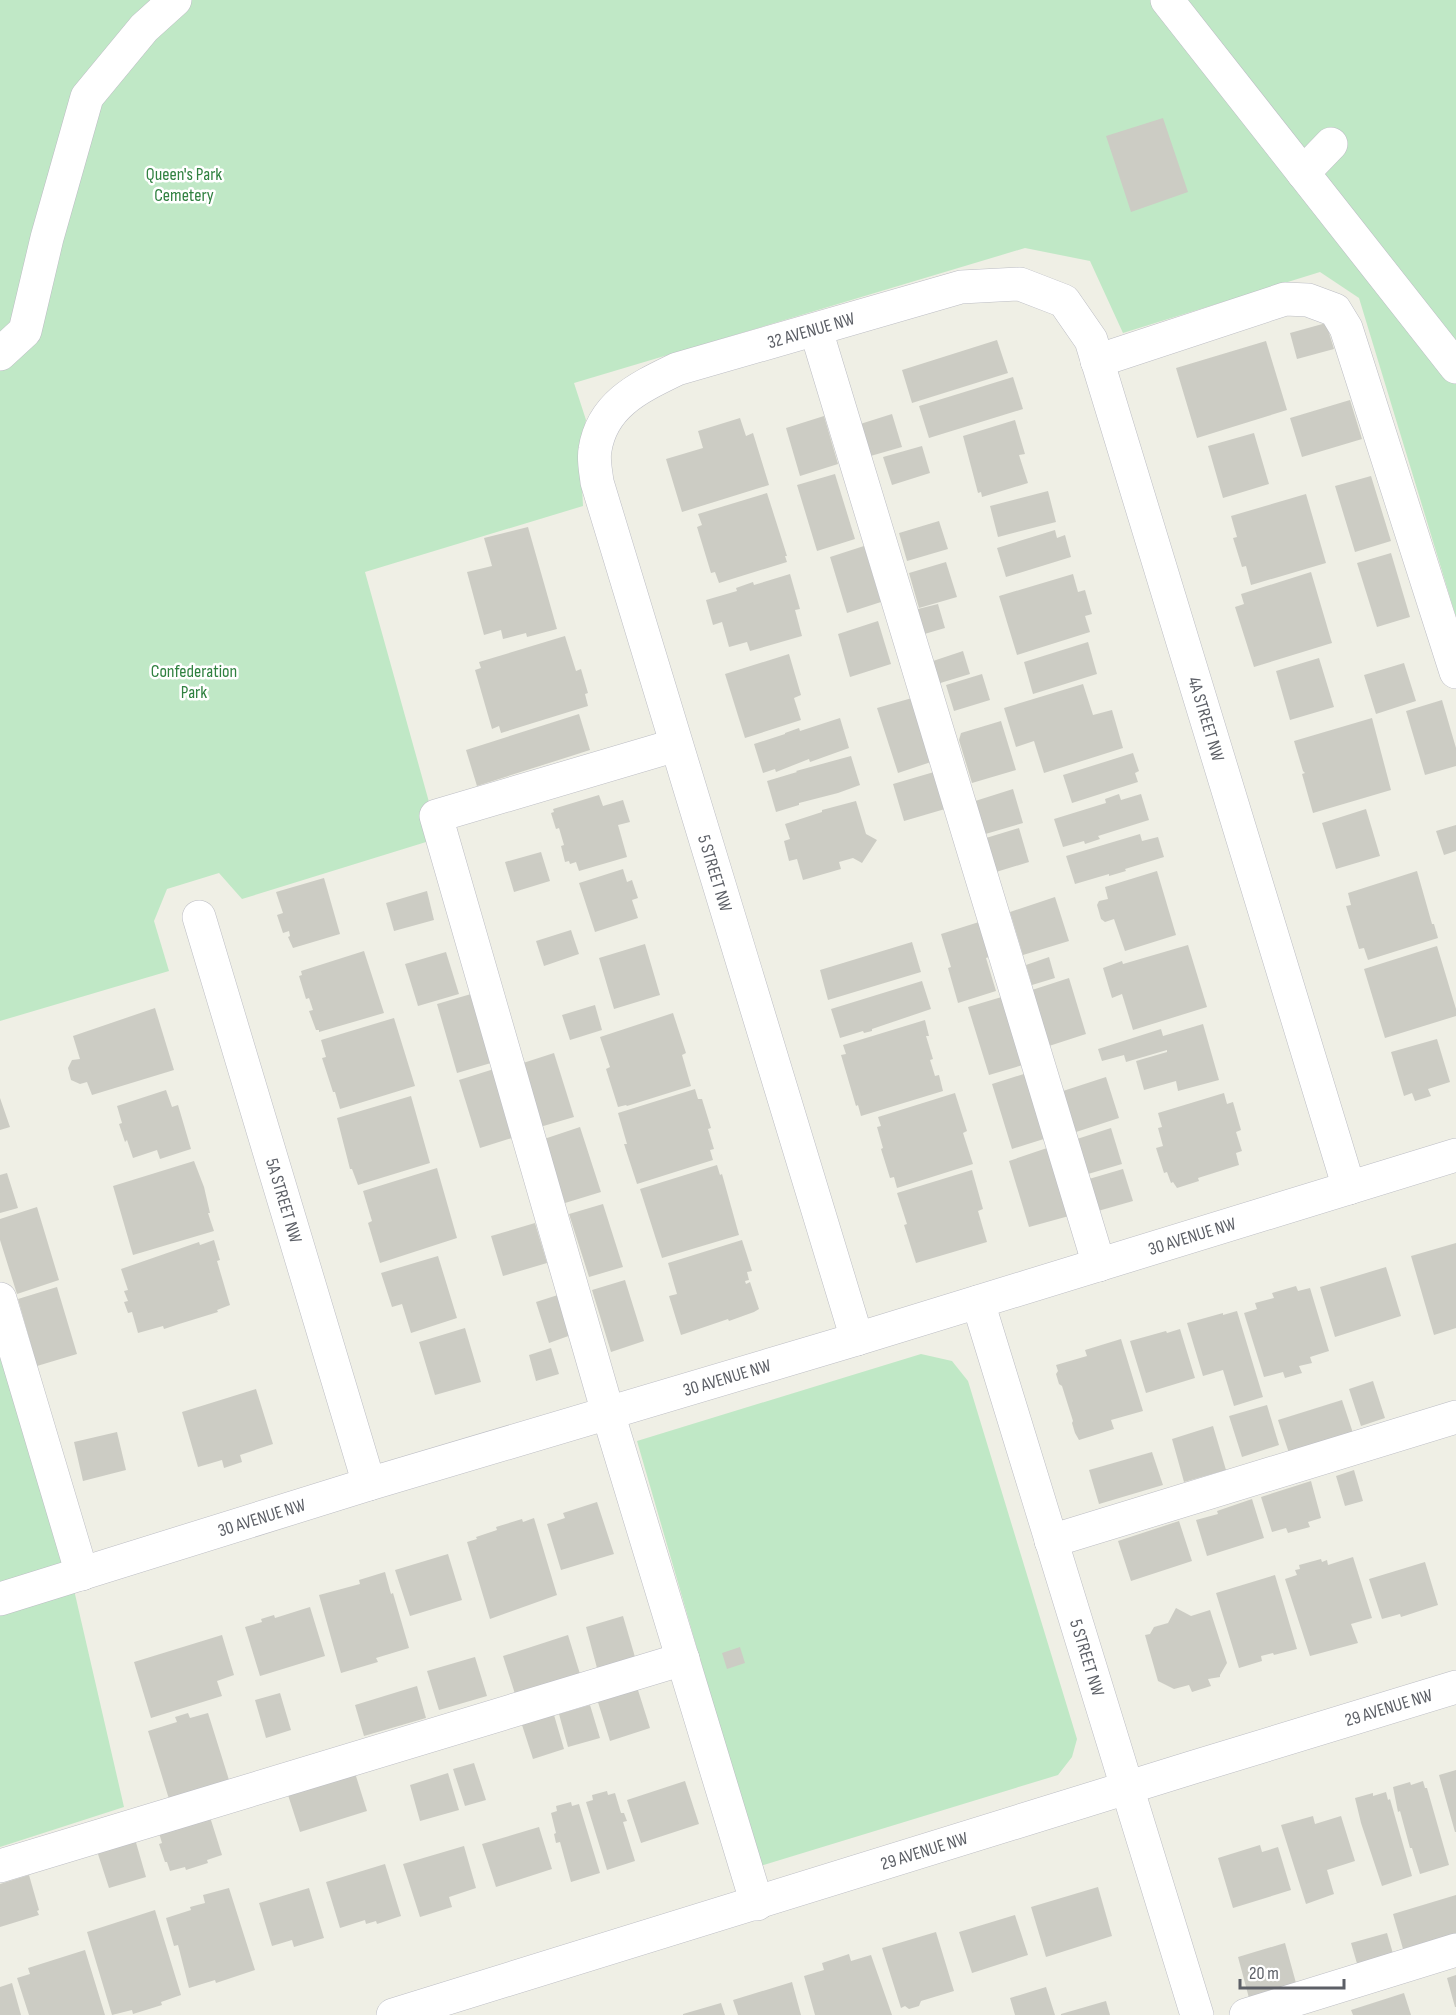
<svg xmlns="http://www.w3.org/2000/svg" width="1456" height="2015" viewBox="0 0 1456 2015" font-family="'Sofia Sans Condensed',sans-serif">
<rect width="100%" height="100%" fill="#efefe5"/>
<path fill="#c0e8c6" d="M 0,0 L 1456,0 L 1456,617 L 1359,298 L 1320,272 L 1123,333 L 1090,261 L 1025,248 L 574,383 L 586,420 L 580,447 L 583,506 L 365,572 L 439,838 L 242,899 L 219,873 L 167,889 L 154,921 L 169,971 L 0,1021 Z
M 0,1345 L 66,1555 L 124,1807 L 0,1847 Z
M 921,1354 L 952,1361 L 968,1381 L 1077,1739 L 1072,1757 L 1058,1775 L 760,1866 L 637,1441 Z"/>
<path fill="#ccccc4" d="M 1163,118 L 1188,192 L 1131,212 L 1106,136 Z
M 1326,323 L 1334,349 L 1297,359 L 1290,333 Z
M 997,340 L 1008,373 L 912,403 L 902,370 Z
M 1266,341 L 1287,410 L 1197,438 L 1176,368 Z
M 1013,377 L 1023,409 L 929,438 L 919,406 Z
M 1350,400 L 1362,439 L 1302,457 L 1290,418 Z
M 892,414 L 902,447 L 867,457 L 857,425 Z
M 824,416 L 838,464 L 800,476 L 786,428 Z
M 740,418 L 746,436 L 753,433 L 769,485 L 682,512 L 666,459 L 703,448 L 698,431 Z
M 1015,420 L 1025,454 L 1019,455 L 1028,483 L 982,497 L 981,492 L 978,493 L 963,436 Z
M 1254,433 L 1269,484 L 1223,498 L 1208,446 Z
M 922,446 L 930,473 L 892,485 L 883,457 Z
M 835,474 L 855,539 L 817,551 L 797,485 Z
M 1371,476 L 1391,541 L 1355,552 L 1335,486 Z
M 1048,491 L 1056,522 L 998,537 L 990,506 Z
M 767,493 L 787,556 L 785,556 L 787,562 L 719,583 L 715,572 L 711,573 L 697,527 L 702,525 L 698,514 Z
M 1306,494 L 1326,563 L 1251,585 L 1246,566 L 1242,567 L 1233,538 L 1237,537 L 1231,516 Z
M 939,521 L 948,549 L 907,561 L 899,533 Z
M 528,527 L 557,629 L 527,637 L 526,633 L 503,639 L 501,630 L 484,635 L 467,572 L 492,566 L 484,538 Z
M 1055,530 L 1057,538 L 1065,535 L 1071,557 L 1006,577 L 997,548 Z
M 864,546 L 881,602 L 847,613 L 830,557 Z
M 1391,553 L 1410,617 L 1377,627 L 1357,563 Z
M 946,562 L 957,597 L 919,608 L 909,573 Z
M 1311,572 L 1332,643 L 1254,667 L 1235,607 L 1244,604 L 1241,594 Z
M 790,574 L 800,609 L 795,610 L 802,636 L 750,651 L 747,642 L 729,647 L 722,622 L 713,625 L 706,600 L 737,591 L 736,588 L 753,582 L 754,585 Z
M 1073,574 L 1078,592 L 1085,590 L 1092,614 L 1085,616 L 1090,632 L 1017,655 L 999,596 Z
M 938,604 L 945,628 L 921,635 L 914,610 Z
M 878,621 L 891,664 L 850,677 L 838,634 Z
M 565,636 L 576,671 L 581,669 L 588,693 L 585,694 L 588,706 L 501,733 L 499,726 L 492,729 L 475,670 L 481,668 L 479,662 Z
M 1088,642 L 1097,674 L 1033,694 L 1024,662 Z
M 963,651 L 970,674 L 937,684 L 930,662 Z
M 789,654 L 801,695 L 794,698 L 801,720 L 745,738 L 725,674 Z
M 1319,658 L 1334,707 L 1290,720 L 1276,671 Z
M 1404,663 L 1416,701 L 1376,714 L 1364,675 Z
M 982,674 L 990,700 L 954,711 L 946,685 Z
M 1083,684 L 1093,715 L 1112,710 L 1123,748 L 1044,773 L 1034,741 L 1016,747 L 1004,708 Z
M 912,698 L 931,762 L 898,773 L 877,708 Z
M 1442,700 L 1456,748 L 1456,766 L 1425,775 L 1406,711 Z
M 579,714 L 590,750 L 477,786 L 466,750 Z
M 840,718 L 849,748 L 810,762 L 809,759 L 776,772 L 775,769 L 763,773 L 754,744 L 785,734 L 785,733 L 799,728 L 800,731 Z
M 1372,718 L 1391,790 L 1313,813 L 1302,774 L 1305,773 L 1303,771 L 1294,741 Z
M 1001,721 L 1016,770 L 972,783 L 959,740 L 961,733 Z
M 1133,753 L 1139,771 L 1135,773 L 1138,782 L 1072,803 L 1063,775 Z
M 851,756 L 860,785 L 838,793 L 799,803 L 799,805 L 776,812 L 767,781 L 797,772 L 796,771 Z
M 934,772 L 945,809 L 904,821 L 893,784 Z
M 1013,789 L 1023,823 L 982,835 L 972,802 Z
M 1119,794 L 1121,800 L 1141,794 L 1149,820 L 1098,836 L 1100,839 L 1085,844 L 1084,841 L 1063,847 L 1054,819 L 1106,803 L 1105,799 Z
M 599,795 L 603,806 L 623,800 L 630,822 L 618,825 L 627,857 L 579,871 L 576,862 L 570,864 L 569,861 L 565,862 L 561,846 L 564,845 L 559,828 L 556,829 L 551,813 L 554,812 L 553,809 Z
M 856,801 L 866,834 L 877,840 L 862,863 L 853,858 L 839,862 L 841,869 L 803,880 L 797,859 L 789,861 L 784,841 L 790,839 L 785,824 L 822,812 L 822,810 Z
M 1366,809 L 1380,856 L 1336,869 L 1322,823 Z
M 1456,825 L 1456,851 L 1444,855 L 1436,831 Z
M 1019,828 L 1029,862 L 996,872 L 986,838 Z
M 1140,834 L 1142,841 L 1158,837 L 1164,857 L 1125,869 L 1126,871 L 1109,876 L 1109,874 L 1075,884 L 1066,856 Z
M 541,852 L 550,881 L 514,892 L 505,862 Z
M 623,869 L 627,882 L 632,880 L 638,898 L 632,900 L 638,918 L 595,932 L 579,883 Z
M 1157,871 L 1176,935 L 1125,951 L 1114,919 L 1105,922 L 1101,919 L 1097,905 L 1099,901 L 1108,899 L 1105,887 Z
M 1417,871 L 1432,924 L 1434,924 L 1438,938 L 1368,960 L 1364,948 L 1359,949 L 1346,906 L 1351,905 L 1348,893 Z
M 324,878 L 340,934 L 293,948 L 288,937 L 290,936 L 289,931 L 283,933 L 277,915 L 283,913 L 276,892 Z
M 427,891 L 434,920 L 394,931 L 386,903 Z
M 1055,897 L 1069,941 L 1023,955 L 1010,912 Z
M 979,922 L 989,957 L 986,958 L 996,991 L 958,1003 L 948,968 L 951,967 L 941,934 Z
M 571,930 L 579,954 L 544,966 L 536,941 Z
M 912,942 L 921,972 L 828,1000 L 820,970 Z
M 645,944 L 660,995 L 614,1009 L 599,958 Z
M 1188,945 L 1207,1007 L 1133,1030 L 1122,994 L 1112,998 L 1103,968 L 1122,961 L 1123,964 Z
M 1437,946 L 1456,1009 L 1456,1016 L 1385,1038 L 1364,969 Z
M 364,951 L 384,1013 L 319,1032 L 319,1030 L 316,1030 L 309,1011 L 313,1010 L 309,998 L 306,999 L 299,976 L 302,975 L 301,971 Z
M 446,952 L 459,994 L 418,1006 L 405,964 Z
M 1049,957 L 1055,978 L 1032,985 L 1026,965 Z
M 1069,978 L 1086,1034 L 1049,1046 L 1032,990 Z
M 922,981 L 931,1009 L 872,1029 L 872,1031 L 864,1033 L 863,1031 L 840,1038 L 831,1009 Z
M 471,994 L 491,1063 L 457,1073 L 437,1004 Z
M 1005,996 L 1026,1064 L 989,1075 L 968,1007 Z
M 595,1005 L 602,1030 L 570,1040 L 562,1015 Z
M 155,1008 L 174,1070 L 92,1095 L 87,1082 L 80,1084 L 71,1080 L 68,1068 L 72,1060 L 80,1059 L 73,1036 Z
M 673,1013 L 686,1053 L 682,1055 L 691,1086 L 627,1106 L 626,1105 L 618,1107 L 606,1069 L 610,1067 L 600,1037 Z
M 394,1018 L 415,1086 L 340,1109 L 335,1092 L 333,1092 L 322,1058 L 326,1057 L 321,1040 Z
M 925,1020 L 929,1036 L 926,1036 L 933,1059 L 930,1060 L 935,1076 L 939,1075 L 943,1091 L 861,1116 L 858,1105 L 856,1106 L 841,1055 L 846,1054 L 843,1045 Z
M 1203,1024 L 1219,1080 L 1178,1091 L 1176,1081 L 1144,1090 L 1136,1061 L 1167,1052 L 1167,1050 L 1126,1062 L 1124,1055 L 1102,1061 L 1098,1049 L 1161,1029 L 1163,1036 Z
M 1437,1039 L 1450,1082 L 1428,1089 L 1431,1096 L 1415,1101 L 1412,1093 L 1404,1096 L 1391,1052 Z
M 554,1053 L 574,1117 L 540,1127 L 520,1064 Z
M 494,1069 L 515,1137 L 480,1148 L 459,1080 Z
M 1027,1073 L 1047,1138 L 1012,1149 L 992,1084 Z
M 1106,1077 L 1119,1118 L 1076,1132 L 1063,1091 Z
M 695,1089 L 698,1099 L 702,1099 L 711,1128 L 708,1129 L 714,1149 L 710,1150 L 713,1160 L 637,1184 L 624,1144 L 627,1144 L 618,1113 Z
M 166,1090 L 172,1107 L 178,1105 L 191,1149 L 160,1159 L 157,1150 L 133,1158 L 127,1140 L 125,1142 L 119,1124 L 122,1123 L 117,1106 Z
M 955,1093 L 967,1131 L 963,1133 L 973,1164 L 897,1188 L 894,1177 L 890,1178 L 881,1149 L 883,1148 L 877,1127 L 881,1126 L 878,1117 Z
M 1224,1093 L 1227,1104 L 1233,1102 L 1241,1130 L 1236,1132 L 1242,1151 L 1236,1153 L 1239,1165 L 1198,1178 L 1199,1181 L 1177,1188 L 1173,1182 L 1171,1183 L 1167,1172 L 1164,1173 L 1156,1148 L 1163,1146 L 1158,1128 L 1162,1127 L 1158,1113 Z
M 411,1096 L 430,1163 L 358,1185 L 352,1169 L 350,1169 L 337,1118 Z
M 0,1098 L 10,1127 L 0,1130 Z
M 580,1127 L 601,1192 L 565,1203 L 544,1139 Z
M 1111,1128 L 1122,1164 L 1088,1174 L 1077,1139 Z
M 1047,1148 L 1069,1216 L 1029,1227 L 1009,1161 Z
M 194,1161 L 204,1187 L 210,1213 L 208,1213 L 214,1231 L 133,1255 L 113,1186 Z
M 717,1165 L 720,1175 L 722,1174 L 739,1235 L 662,1258 L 640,1189 Z
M 437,1168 L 457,1238 L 380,1263 L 368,1223 L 372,1221 L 363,1191 Z
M 1123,1169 L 1133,1201 L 1098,1211 L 1089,1179 Z
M 972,1170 L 983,1209 L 978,1211 L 987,1242 L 916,1263 L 904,1225 L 907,1224 L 897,1193 Z
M 7,1173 L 18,1208 L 0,1213 L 0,1175 Z
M 603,1204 L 623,1267 L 589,1277 L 569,1214 Z
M 37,1207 L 59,1280 L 17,1294 L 0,1240 L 0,1219 Z
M 535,1223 L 547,1263 L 503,1276 L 491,1236 Z
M 214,1240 L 220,1260 L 217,1261 L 230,1305 L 217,1310 L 218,1312 L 179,1324 L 164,1329 L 163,1326 L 138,1333 L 132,1312 L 128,1313 L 124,1302 L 128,1301 L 124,1291 L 128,1290 L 121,1269 L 199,1242 L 200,1245 Z
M 742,1240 L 752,1271 L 747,1272 L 749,1280 L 745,1281 L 746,1284 L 750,1282 L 759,1309 L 754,1312 L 729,1321 L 728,1319 L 681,1335 L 669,1296 L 677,1294 L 668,1263 Z
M 1456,1243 L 1456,1328 L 1434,1335 L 1411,1256 Z
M 438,1256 L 457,1318 L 411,1333 L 402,1304 L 392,1307 L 381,1273 Z
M 1386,1267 L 1401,1316 L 1335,1337 L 1320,1287 Z
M 625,1280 L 644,1341 L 611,1352 L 592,1290 Z
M 1296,1286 L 1298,1291 L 1310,1288 L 1329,1351 L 1310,1357 L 1312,1363 L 1299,1366 L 1302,1373 L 1285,1378 L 1283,1372 L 1264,1377 L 1244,1313 L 1257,1309 L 1255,1303 L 1274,1298 L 1272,1293 Z
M 57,1287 L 77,1354 L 37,1366 L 18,1299 Z
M 561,1294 L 574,1334 L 549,1343 L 536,1302 Z
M 1237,1311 L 1263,1397 L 1234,1406 L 1223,1370 L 1203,1376 L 1187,1323 L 1223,1313 L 1223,1315 Z
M 465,1328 L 481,1382 L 435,1395 L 419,1342 Z
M 1180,1329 L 1195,1378 L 1146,1393 L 1130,1341 L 1166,1331 L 1167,1333 Z
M 1121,1339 L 1143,1411 L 1111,1420 L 1114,1429 L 1079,1440 L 1075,1433 L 1072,1423 L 1073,1421 L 1062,1386 L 1059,1384 L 1056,1374 L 1058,1371 L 1056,1365 L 1087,1356 L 1085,1350 Z
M 551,1348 L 559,1374 L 536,1381 L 529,1355 Z
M 1373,1381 L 1385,1418 L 1361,1426 L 1349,1389 Z
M 256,1389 L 273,1444 L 240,1455 L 242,1462 L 224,1468 L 222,1460 L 198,1467 L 182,1412 Z
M 1342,1400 L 1354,1436 L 1290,1456 L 1278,1420 Z
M 1267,1405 L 1279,1445 L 1242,1457 L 1229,1416 Z
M 1213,1426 L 1226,1470 L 1184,1482 L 1172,1439 Z
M 117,1432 L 126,1470 L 83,1481 L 74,1442 Z
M 1152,1452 L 1163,1485 L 1099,1504 L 1089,1470 Z
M 1354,1470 L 1363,1501 L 1345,1506 L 1336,1476 Z
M 1311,1481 L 1321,1518 L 1308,1522 L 1310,1527 L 1288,1533 L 1286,1528 L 1272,1532 L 1261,1497 Z
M 1252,1499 L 1264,1538 L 1207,1556 L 1196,1520 L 1218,1514 L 1217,1511 Z
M 597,1502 L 614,1554 L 561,1570 L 547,1524 L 565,1518 L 563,1513 Z
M 534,1518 L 557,1595 L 490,1619 L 467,1542 L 477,1539 L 476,1537 L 497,1530 L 496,1527 L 522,1519 L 523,1522 Z
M 1179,1521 L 1192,1561 L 1131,1581 L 1118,1541 Z
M 448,1554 L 462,1600 L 410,1616 L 395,1570 Z
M 1353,1557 L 1372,1618 L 1351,1624 L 1358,1643 L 1310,1656 L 1285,1579 L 1297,1575 L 1295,1570 L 1300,1569 L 1299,1565 L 1321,1559 L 1322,1562 L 1327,1560 L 1328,1565 Z
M 1425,1562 L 1438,1605 L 1401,1617 L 1400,1614 L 1382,1619 L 1369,1579 Z
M 385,1572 L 391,1594 L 393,1593 L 409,1648 L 376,1658 L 378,1662 L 341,1673 L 319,1595 L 360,1584 L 359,1580 Z
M 1275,1575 L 1297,1649 L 1274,1655 L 1273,1653 L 1261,1656 L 1262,1661 L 1239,1668 L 1216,1593 Z
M 310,1607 L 325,1656 L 260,1676 L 245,1627 L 262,1622 L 261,1619 L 274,1615 L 275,1618 Z
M 1176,1608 L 1191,1616 L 1210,1610 L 1227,1663 L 1220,1675 L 1220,1677 L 1208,1679 L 1211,1686 L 1192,1692 L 1189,1685 L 1174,1689 L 1158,1681 L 1145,1635 L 1150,1634 L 1154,1627 L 1168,1623 Z
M 623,1616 L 635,1657 L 597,1668 L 586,1627 Z
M 222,1635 L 234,1675 L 217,1681 L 222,1696 L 151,1718 L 134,1662 Z
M 568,1635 L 580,1674 L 515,1694 L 503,1656 Z
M 740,1647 L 745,1663 L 727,1669 L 722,1653 Z
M 475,1657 L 487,1696 L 439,1710 L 427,1671 Z
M 417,1686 L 426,1718 L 364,1736 L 355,1705 Z
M 637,1687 L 650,1728 L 610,1741 L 597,1699 Z
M 280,1693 L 291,1730 L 266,1738 L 255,1700 Z
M 590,1705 L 600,1738 L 568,1747 L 559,1714 Z
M 188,1713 L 190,1718 L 208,1713 L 229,1780 L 169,1799 L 148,1731 L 177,1722 L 175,1717 Z
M 554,1715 L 564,1749 L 533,1759 L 522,1725 Z
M 474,1763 L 486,1800 L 465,1806 L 453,1769 Z
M 1456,1770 L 1456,1832 L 1455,1832 L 1439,1775 Z
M 355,1773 L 367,1811 L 300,1832 L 288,1795 Z
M 448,1773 L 459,1810 L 420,1821 L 410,1785 Z
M 685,1781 L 699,1824 L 641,1843 L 627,1800 Z
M 1423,1781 L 1425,1788 L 1427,1788 L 1449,1865 L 1420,1874 L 1412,1848 L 1410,1848 L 1400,1811 L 1398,1812 L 1393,1787 L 1410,1782 L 1411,1785 Z
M 607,1791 L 608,1795 L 615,1793 L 621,1813 L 624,1813 L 627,1821 L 623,1822 L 635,1861 L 607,1870 L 586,1802 L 593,1800 L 592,1795 Z
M 1386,1792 L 1388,1800 L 1390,1799 L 1412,1876 L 1382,1886 L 1361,1823 L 1355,1798 L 1373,1793 L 1373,1796 Z
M 571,1802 L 572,1806 L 579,1804 L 600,1873 L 571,1882 L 560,1842 L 556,1843 L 554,1834 L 556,1833 L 551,1813 L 557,1811 L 556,1806 Z
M 1313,1816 L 1315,1824 L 1341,1816 L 1355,1861 L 1327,1870 L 1334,1894 L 1306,1904 L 1281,1825 Z
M 210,1817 L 222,1855 L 207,1860 L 208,1863 L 186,1870 L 185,1867 L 170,1871 L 167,1862 L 165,1862 L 159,1844 L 162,1843 L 159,1833 Z
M 539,1827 L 552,1869 L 496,1887 L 482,1844 Z
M 135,1839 L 146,1877 L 109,1888 L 97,1851 Z
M 1260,1845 L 1262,1852 L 1278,1847 L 1291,1890 L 1233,1908 L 1218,1858 Z
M 464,1846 L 476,1888 L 449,1897 L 452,1907 L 420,1917 L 403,1864 Z
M 385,1864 L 401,1916 L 377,1924 L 376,1921 L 366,1924 L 365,1920 L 340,1928 L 326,1882 Z
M 29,1875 L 39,1910 L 37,1911 L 39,1915 L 0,1927 L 0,1884 Z
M 1098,1887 L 1112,1936 L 1046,1957 L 1031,1907 Z
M 229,1888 L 255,1970 L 216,1983 L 215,1980 L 189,1988 L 178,1945 L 174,1946 L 166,1918 L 191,1910 L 190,1907 L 205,1903 L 203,1895 Z
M 309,1888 L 324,1938 L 294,1947 L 292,1940 L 272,1946 L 259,1903 Z
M 1456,1895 L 1456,1933 L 1403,1949 L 1393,1914 Z
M 155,1910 L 181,1995 L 161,2002 L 162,2005 L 133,2014 L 132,2010 L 112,2015 L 87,1932 Z
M 1015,1915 L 1028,1955 L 972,1973 L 959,1932 Z
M 936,1932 L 954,1991 L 921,2001 L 919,2006 L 909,2009 L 905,2006 L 901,2008 L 882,1948 Z
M 1387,1933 L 1394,1957 L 1358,1967 L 1351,1943 Z
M 1285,1943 L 1296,1983 L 1249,1998 L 1238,1957 Z
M 85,1950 L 105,2015 L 29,2015 L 17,1978 L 30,1974 L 28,1968 Z
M 849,1954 L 851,1961 L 871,1955 L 892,2015 L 815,2015 L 804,1976 L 824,1970 L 822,1963 Z
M 1456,1975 L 1456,2007 L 1455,2007 L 1447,1978 Z
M 792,1982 L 801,2015 L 738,2015 L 733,2000 Z
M 12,1983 L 21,2015 L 0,2015 L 0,1987 Z
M 1046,1987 L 1055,2015 L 1015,2015 L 1010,1998 Z
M 1404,1993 L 1411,2015 L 1353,2015 L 1351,2010 Z
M 1106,2001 L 1110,2015 L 1061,2015 L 1061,2014 Z
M 721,2003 L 725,2015 L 683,2015 L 683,2014 Z"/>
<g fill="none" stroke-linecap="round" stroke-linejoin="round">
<g stroke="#bcbdc4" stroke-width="34">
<g id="minor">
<path d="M 1167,0 L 1456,367"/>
<path d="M 1303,173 L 1331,144"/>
<path d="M 816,330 L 1099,1265"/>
<path d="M 0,354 L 25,331 L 47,238 L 87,97 L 144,28 L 175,0"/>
<path d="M 1097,361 L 1285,299 L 1308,300 L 1335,310 L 1346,328 L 1456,672"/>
<path d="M 676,745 L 436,816 L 608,1413 L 757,1904"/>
<path id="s1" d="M 199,917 L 369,1484"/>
<path d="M 0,1299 L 82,1574"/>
<path id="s2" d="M 978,1302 L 1197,2015"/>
<path id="s3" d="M 857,1339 L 597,482 C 596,472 593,460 595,450 C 602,404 640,387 677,369 L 961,287 L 1020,284 L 1064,301 L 1091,340 L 1349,1188"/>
<path d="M 1051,1541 L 1456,1417"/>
<path id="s4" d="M 0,1599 L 369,1484 L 857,1339 L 1456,1155"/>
<path d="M 0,1866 L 683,1659"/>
<path id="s5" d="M 393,2015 C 748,1907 1101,1794 1456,1687"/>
<path d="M 1246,2015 L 1456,1950"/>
</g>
</g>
<use href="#minor" stroke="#fff" stroke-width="33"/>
</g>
<g text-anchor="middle" stroke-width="5" stroke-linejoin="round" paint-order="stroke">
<g font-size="18" fill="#308140" stroke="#fff">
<text x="184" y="180">Queen's Park<tspan x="184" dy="21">Cemetery</tspan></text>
<text x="194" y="677">Confederation<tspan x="194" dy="21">Park</tspan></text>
</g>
<g font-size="18" fill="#5c5f66" stroke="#fff">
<text dy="6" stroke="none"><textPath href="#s3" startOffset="1188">32 AVENUE NW</textPath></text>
<text dy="6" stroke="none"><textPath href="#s3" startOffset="1894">4A STREET NW</textPath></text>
<text transform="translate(715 873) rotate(73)" y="6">5 STREET NW</text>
<text dy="6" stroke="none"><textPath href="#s1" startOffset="296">5A STREET NW</textPath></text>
<text dy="6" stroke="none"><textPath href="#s4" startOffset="1246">30 AVENUE NW</textPath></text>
<text dy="6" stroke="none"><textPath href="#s4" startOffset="760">30 AVENUE NW</textPath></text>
<text dy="6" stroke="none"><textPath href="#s4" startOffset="274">30 AVENUE NW</textPath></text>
<text dy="6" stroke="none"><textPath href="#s2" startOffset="372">5 STREET NW</textPath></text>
<text dy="6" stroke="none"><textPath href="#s5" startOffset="1042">29 AVENUE NW</textPath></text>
<text dy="6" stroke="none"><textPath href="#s5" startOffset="556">29 AVENUE NW</textPath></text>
</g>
</g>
<path d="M1240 1979v9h104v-9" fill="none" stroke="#5c5f66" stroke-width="3"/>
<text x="1249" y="1979" font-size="18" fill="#5c5f66" stroke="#ffffff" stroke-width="4.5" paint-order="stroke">20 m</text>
</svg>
